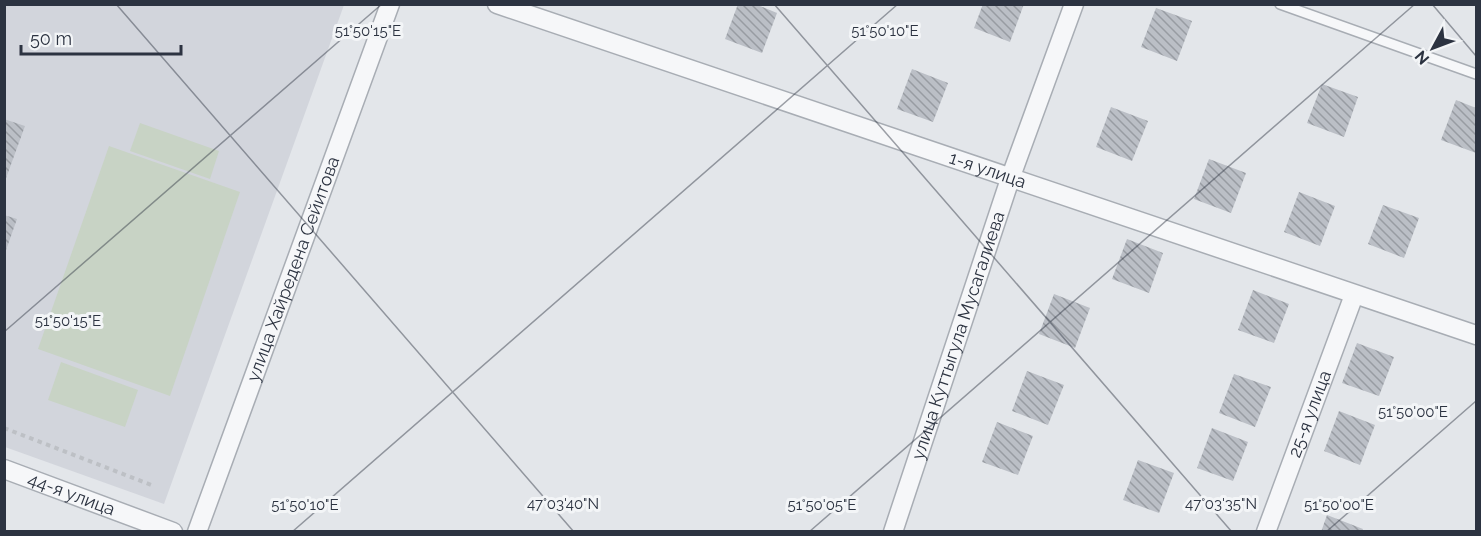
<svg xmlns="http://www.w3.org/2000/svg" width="1481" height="536" viewBox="0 0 1481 536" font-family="Raleway,sans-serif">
<defs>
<pattern id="building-back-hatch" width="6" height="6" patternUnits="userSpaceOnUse" patternTransform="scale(1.5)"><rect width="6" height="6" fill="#bbbfc6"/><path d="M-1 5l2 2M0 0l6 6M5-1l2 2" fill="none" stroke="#989ca2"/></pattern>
</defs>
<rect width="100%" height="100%" fill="#e3e6ea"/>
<path fill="#d2d5dc" d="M 5,5 L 344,5 L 164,504 L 5,447 Z"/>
<path fill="#c8d3c5" d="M 140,123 L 219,151 L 210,179 L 130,151 Z
M 109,146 L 240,192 L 170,396 L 38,349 Z
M 61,362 L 138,390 L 125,427 L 48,400 Z"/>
<path fill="url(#building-back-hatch)" d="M 738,4 L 755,4 L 777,13 L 762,53 L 725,39 Z
M 983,4 L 1024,4 L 1010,42 L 974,28 Z
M 1156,8 L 1192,21 L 1177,61 L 1141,47 Z
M 912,69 L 948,83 L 933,122 L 897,109 Z
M 1322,84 L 1358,97 L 1344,137 L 1307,123 Z
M 1456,100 L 1476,108 L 1476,153 L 1441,140 Z
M 1111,107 L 1148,121 L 1132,161 L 1096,147 Z
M 4,119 L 25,126 L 5,181 L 4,181 Z
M 1209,159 L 1246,173 L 1231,213 L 1194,199 Z
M 1299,192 L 1335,206 L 1320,246 L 1284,232 Z
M 1383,205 L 1419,218 L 1404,258 L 1368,244 Z
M 4,215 L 17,219 L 5,253 L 4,253 Z
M 1127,239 L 1163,253 L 1149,293 L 1112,279 Z
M 1253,290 L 1289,304 L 1274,343 L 1238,330 Z
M 1054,294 L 1090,308 L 1075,348 L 1039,334 Z
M 1357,343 L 1394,357 L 1379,396 L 1342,383 Z
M 1027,371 L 1064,385 L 1048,425 L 1012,411 Z
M 1234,374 L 1271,387 L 1255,427 L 1219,413 Z
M 1339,411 L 1375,425 L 1360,465 L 1324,451 Z
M 997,422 L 1033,436 L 1018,475 L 982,462 Z
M 1212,428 L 1248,442 L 1233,481 L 1197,468 Z
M 1138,460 L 1174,473 L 1159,513 L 1123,500 Z
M 1327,515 L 1363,529 L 1362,532 L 1321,532 Z"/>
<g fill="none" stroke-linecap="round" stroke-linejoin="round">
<g stroke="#a8adb4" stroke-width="12">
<path id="lane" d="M 1280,4 L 1476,74"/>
</g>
<g stroke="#a8adb4" stroke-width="21">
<g id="street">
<path id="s1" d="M 497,4 L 1476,335"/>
<path id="s2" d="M 4,469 L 173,532"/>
<path id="s3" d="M 197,532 L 390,4"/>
<path id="s4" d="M 893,532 L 1010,179 L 1074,4"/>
<path id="s5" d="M 1266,532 L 1354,295"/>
</g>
</g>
<path stroke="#bdc0c5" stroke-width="4" stroke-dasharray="4.5 4.5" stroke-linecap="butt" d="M 4,428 L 154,486"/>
<use href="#lane" stroke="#f6f7f9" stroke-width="9"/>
<use href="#street" stroke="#f6f7f9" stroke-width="18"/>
</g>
<path fill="none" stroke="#2c3341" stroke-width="1.5" stroke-opacity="0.45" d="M 116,4 L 574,532M 774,4 L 1232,532M 1432,4 L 1476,56M 4,332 L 382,4M 292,532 L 898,4M 809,532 L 1415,4M 1326,532 L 1476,401"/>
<g text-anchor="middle" stroke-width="6" stroke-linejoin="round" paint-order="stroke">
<g font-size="18" fill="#2c3341" stroke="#f3f5f7">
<text dy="6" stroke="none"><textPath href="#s1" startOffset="518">1-я улица</textPath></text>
<text dy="6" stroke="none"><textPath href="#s3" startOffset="280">улица Хайредена Сейитова</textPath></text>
<text dy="6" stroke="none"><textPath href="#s4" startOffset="207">улица Куттыгула Мусагалиева</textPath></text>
<text dy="6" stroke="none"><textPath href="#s5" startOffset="126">25-я улица</textPath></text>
<text dy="6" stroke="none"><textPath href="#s2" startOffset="72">44-я улица</textPath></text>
</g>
</g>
<g font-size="15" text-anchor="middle" fill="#2c3341" stroke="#f3f5f7" stroke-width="6" stroke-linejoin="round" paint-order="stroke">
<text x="368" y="36">51°50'15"E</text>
<text x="885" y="36">51°50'10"E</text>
<text x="68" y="326">51°50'15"E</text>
<text x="1413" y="417">51°50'00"E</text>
<text x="563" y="509">47°03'40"N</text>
<text x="1221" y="509">47°03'35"N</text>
<text x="305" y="510">51°50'10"E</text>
<text x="822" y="510">51°50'05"E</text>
<text x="1339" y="510">51°50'00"E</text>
</g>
<rect width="1481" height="536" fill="none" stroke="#2c3341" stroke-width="12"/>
<g transform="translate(1433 48) rotate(229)" stroke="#f3f5f7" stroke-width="4.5" paint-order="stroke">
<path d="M0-4.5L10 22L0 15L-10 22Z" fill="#2c3341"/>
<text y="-9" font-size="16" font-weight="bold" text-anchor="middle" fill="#2c3341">N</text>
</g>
<path d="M21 45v9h160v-9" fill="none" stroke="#2c3341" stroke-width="3"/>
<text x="30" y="45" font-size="18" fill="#2c3341" stroke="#f3f5f7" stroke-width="4.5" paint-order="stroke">50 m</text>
</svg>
